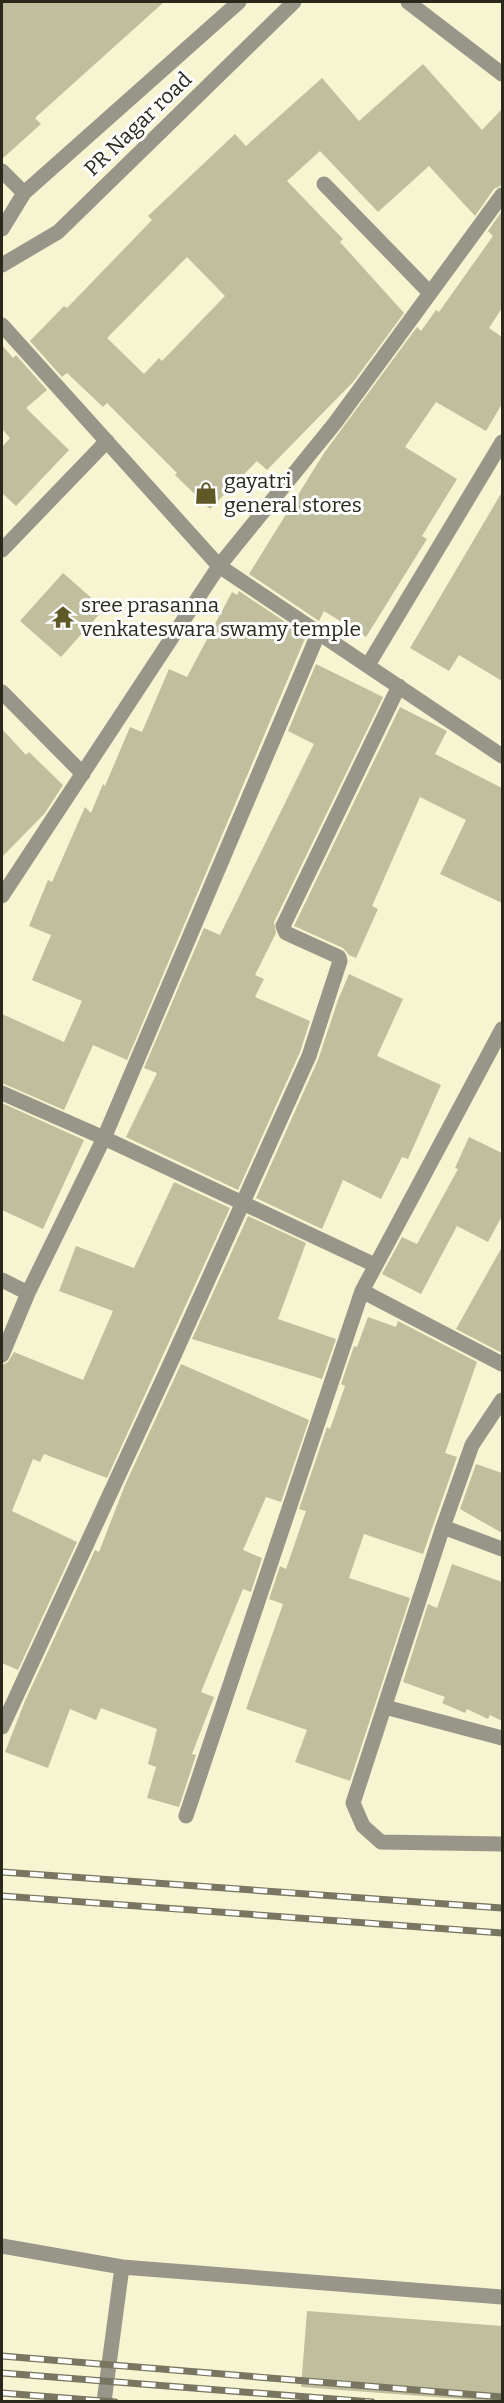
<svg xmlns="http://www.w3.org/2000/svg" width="504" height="2403" viewBox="0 0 504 2403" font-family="Bitter,serif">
<rect width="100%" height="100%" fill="#f7f4d1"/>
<path fill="#c0be9c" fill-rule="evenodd" d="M 2,2 L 164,2 L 35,118 L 41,124 L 2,159 Z
M 423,64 L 482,130 L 502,109 L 502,185 L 494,189 L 475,216 L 429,166 L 378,212 L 320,151 L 287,181 L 343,239 L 340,242 L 404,313 L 354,381 L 267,470 L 257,461 L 210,509 L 175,475 L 177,473 L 107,403 L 103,407 L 67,373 L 62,377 L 30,341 L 64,306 L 67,308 L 152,220 L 148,216 L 235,134 L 246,146 L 322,78 L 359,121 ZM 187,257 L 225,296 L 162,361 L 159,358 L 144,374 L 107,338 Z
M 502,211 L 502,308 L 489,328 L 502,337 L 502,404 L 486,431 L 436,402 L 405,447 L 457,479 L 422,536 L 427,539 L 366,637 L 324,611 L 319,621 L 249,574 L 324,453 L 417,327 L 421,331 L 436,310 L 439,312 L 493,236 L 488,231 Z
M 2,345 L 13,358 L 16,355 L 47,390 L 26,408 L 69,450 L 16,506 L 2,493 L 2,447 L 10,438 L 2,429 Z
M 502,492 L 502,681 L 459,655 L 449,671 L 410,648 Z
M 63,573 L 104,609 L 61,657 L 20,621 Z
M 239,591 L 306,636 L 127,1060 L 93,1045 L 64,1110 L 2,1083 L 2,1014 L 64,1042 L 82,1001 L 32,980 L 51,935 L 29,926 L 48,880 L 52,882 L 85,807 L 91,813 L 103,784 L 105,786 L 130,727 L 142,732 L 169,669 L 187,677 L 232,592 L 237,595 Z
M 316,664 L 383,697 L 274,922 L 276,933 L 255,975 L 264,979 L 255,997 L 310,1021 L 300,1052 L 238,1190 L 126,1137 L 157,1073 L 144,1068 L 204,928 L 220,935 L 314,744 L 288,731 Z
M 400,707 L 447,731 L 435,754 L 502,788 L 502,903 L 440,874 L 466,820 L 420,797 L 372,906 L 378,909 L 356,958 L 349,955 L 343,948 L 294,926 Z
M 2,729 L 26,755 L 29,752 L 63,785 L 45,813 L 2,857 Z
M 349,974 L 403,999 L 377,1056 L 441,1085 L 408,1159 L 402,1157 L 381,1199 L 343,1180 L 322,1229 L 256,1198 L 318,1060 L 338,1000 Z
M 2,1103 L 84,1140 L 43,1229 L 2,1210 Z
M 469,1137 L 502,1153 L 502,1216 L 488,1242 L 457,1226 L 421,1294 L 382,1274 L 402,1237 L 417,1244 L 458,1169 L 455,1168 Z
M 174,1182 L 230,1208 L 107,1478 L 44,1454 L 40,1462 L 33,1459 L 12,1511 L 77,1542 L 18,1670 L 2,1663 L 2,1365 L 8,1362 L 14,1352 L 83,1380 L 113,1311 L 59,1291 L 76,1246 L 134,1268 Z
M 248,1216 L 306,1243 L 278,1319 L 336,1339 L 322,1379 L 192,1339 Z
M 502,1247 L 502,1353 L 456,1329 Z
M 368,1317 L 396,1327 L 398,1321 L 477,1362 L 445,1453 L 457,1457 L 423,1554 L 364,1534 L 349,1578 L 410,1598 L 350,1781 L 295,1762 L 307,1730 L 246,1709 L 283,1604 L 269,1599 L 280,1566 L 286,1569 L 306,1511 L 299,1509 L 327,1427 L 330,1429 L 345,1386 L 341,1384 L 354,1346 L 357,1347 Z
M 181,1364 L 309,1420 L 281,1502 L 266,1497 L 243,1550 L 262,1558 L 251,1592 L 243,1589 L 201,1692 L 214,1697 L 192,1754 L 196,1755 L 179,1807 L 147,1798 L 156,1767 L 148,1764 L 157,1729 L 101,1708 L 96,1720 L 70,1709 L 48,1768 L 5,1752 L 25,1701 L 95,1550 L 99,1552 L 125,1485 Z
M 476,1464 L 502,1473 L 502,1533 L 460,1509 Z
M 452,1564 L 502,1582 L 502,1721 L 490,1715 L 488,1719 L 467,1709 L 465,1713 L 442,1703 L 445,1697 L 403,1682 L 428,1604 L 437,1608 Z
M 307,2311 L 502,2326 L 502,2402 L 301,2387 Z"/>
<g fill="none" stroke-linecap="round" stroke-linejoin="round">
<path stroke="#979688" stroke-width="15" d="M 408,2 L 502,74
M 2,171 L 24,193
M 324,184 L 430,293
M 2,229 L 24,193 L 239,2
M 2,265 L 58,232 L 294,2
M 2,325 L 219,566 L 502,756
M 2,550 L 107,441
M 368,665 L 502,442
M 2,692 L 83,774
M 2,896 L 219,566 L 335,423 L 502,195
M 2,1093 L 104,1138 L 319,632
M 2,1280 L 28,1293
M 362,1291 L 502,1364
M 2,1355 L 28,1293 L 104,1138 L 375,1265
M 502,1400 L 472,1445 L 443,1527 L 502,1549
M 443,1527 L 353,1803 L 363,1826 L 381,1842 L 502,1844
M 385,1707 L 502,1738
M 2,1727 L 171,1362 L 309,1056 L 340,961 L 339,957 L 286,933 L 283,926 L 399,686
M 186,1816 L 362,1291 L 502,1029
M 2,2246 L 122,2267
M 104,2402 L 122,2267 L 502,2297"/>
<g stroke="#787660" stroke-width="7">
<path id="rail" d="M 2,1872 L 502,1908
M 2,1896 L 502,1933
M 2,2356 L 502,2397
M 2,2373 L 372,2402
M 2,2393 L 115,2402"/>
</g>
<use href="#rail" stroke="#fff" stroke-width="4.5" stroke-dasharray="14" stroke-linecap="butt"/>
</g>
<defs>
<g id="shop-bare" transform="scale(1.8)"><path d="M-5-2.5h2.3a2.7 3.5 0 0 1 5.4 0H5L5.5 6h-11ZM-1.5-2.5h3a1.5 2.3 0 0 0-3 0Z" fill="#5e5926" stroke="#fff" stroke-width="2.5" paint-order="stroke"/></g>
<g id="temple-bare" transform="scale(1.8)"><path d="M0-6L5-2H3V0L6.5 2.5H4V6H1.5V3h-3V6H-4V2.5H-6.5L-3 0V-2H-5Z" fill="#5e5926" stroke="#fff" stroke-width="2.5" paint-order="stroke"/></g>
</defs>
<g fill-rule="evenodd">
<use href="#shop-bare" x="206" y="493"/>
<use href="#temple-bare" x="63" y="617"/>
</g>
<g text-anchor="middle" stroke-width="6" stroke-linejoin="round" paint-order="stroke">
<g font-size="21" fill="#29281a" stroke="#fff">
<text transform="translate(138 124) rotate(-44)" y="7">PR Nagar road</text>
</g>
<g font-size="21" fill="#29281a" stroke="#fff" text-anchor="start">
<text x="224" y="488">gayatri<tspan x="224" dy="24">general stores</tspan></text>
<text x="81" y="612">sree prasanna<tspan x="81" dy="24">venkateswara swamy temple</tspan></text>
</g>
</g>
<rect width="504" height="2403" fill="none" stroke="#29281a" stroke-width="6"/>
</svg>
